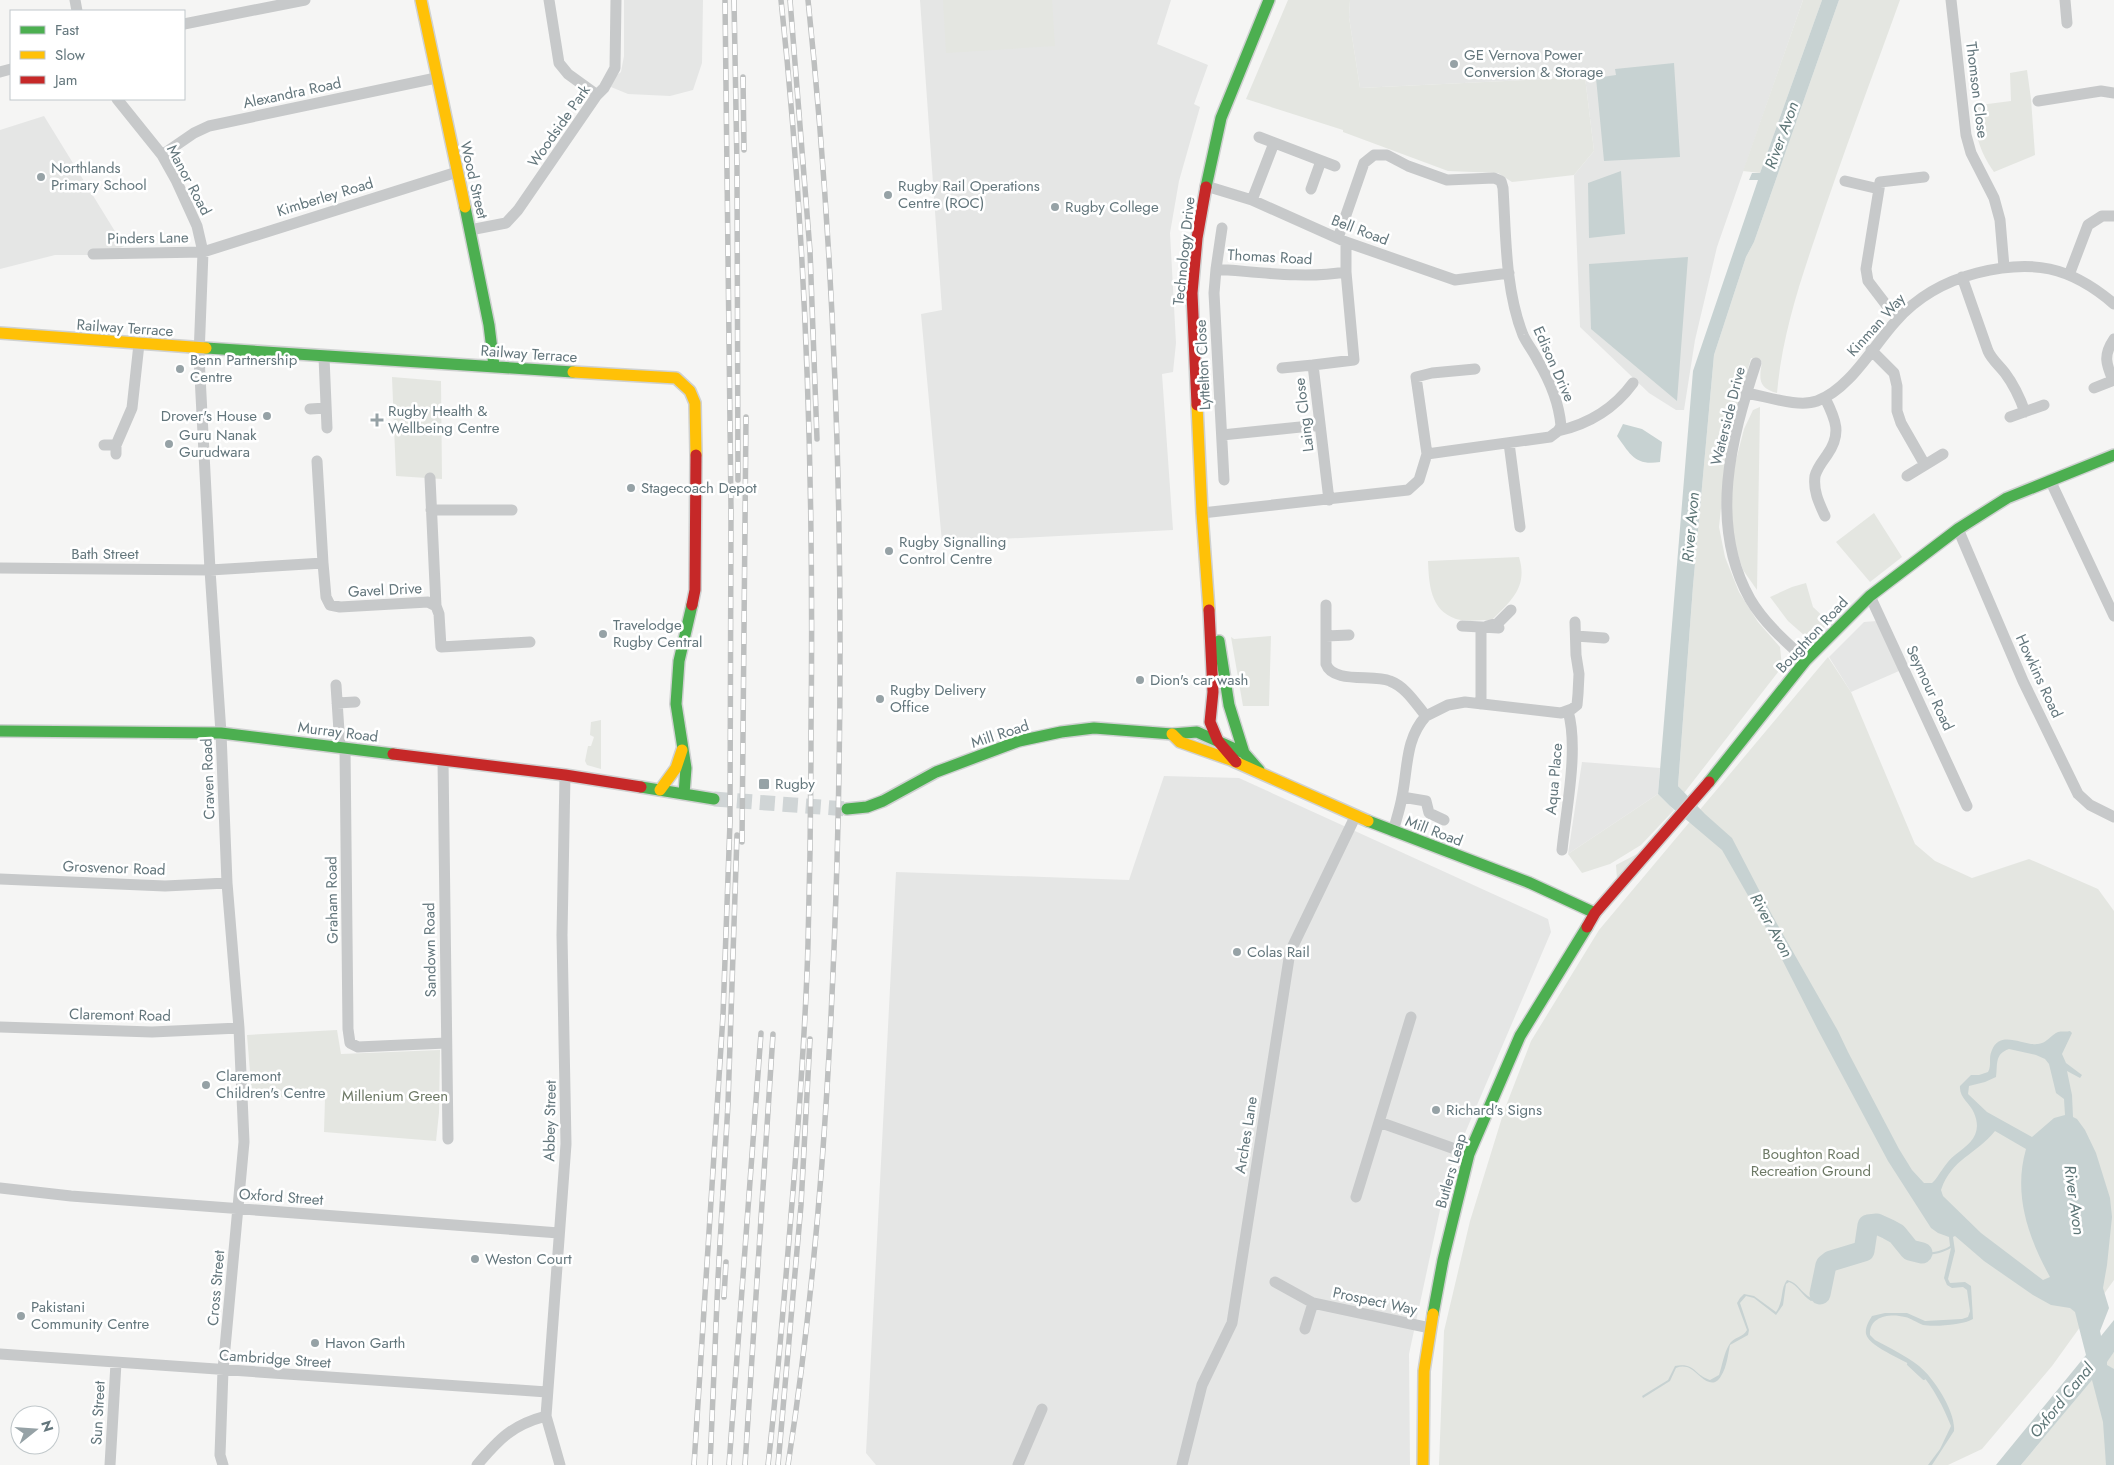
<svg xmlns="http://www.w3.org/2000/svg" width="2114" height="1465" viewBox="0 0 2114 1465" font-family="Jost,sans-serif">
<rect width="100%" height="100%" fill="#f5f5f4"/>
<path fill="#e5e6e5" d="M 624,0 L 703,0 L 702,63 L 693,90 L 670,96 L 628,94 L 611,87 L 613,78 L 621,72 L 624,56 Z
M 920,0 L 1171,0 L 1157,44 L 1208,65 L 1194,104 L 1200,107 L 1179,181 L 1170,233 L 1176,343 L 1173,372 L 1162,374 L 1173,530 L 942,542 L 921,314 L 942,310 Z
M 1350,0 L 1803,0 L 1717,247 L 1695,340 L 1684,410 L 1676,410 L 1649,393 L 1580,327 L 1574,175 L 1594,151 L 1585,77 L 1360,88 L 1349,17 Z
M 44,116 L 124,246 L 104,255 L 55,255 L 0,269 L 0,130 Z
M 1877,621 L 1899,671 L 1851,692 L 1829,657 L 1864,622 Z
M 1582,762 L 1660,768 L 1658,794 L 1568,854 Z
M 1164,776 L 1239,778 L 1548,919 L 1551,932 L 1448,1173 L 1409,1354 L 1410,1465 L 876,1465 L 866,1453 L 896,872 L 1129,880 Z"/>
<path fill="#e4e6e1" d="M 943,0 L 1052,0 L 1055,46 L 946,53 Z
M 1288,0 L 1350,0 L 1349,17 L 1360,88 L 1585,77 L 1594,151 L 1574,175 L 1512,182 L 1498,173 L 1448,171 L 1343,132 L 1343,130 L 1246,99 Z
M 1803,0 L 1822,0 L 1760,173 L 1743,171 Z
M 1839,0 L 1900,0 C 1872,78 1842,156 1816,235 C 1798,288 1782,337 1777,393 C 1758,388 1759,379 1762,362 L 1751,358 L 1728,443 L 1719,527 L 1725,557 L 1739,592 L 1758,622 L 1780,647 L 1782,667 L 1684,793 L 1678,786 L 1693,586 L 1714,355 L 1746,257 L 1754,242 Z
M 2027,70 L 2031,99 L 2035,155 L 1994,172 C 1978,149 1976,134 1972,106 L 2011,101 L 2010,73 Z
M 392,377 L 441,381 L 442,479 L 396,476 Z
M 1760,407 L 1757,590 L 1743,570 L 1733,540 L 1729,505 L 1735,464 L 1744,429 L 1753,410 Z
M 1874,513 L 1902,557 L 1870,582 L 1836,542 Z
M 1519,557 C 1528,587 1512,600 1492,620 C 1481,620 1466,622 1456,619 C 1430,610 1429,584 1428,561 Z
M 1806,583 L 1813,607 L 1829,622 C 1823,630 1816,636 1805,636 L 1788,621 L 1770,597 L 1792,587 Z
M 1271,636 L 1269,706 L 1243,706 L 1231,637 L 1234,639 Z
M 1828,657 L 1851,692 L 1915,844 L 1935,861 L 1972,878 L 2029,859 L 2098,889 L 2114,911 L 2114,1280 L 2052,1366 L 1982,1449 L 1948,1465 L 1439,1465 L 1444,1331 L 1470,1221 L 1504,1111 L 1531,1041 L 1599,930 Z
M 601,720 L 601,769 L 587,765 L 585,761 L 588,746 L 591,746 L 594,737 L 590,735 L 591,722 Z
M 1658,794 L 1674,810 L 1641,845 L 1610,864 L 1582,873 L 1568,854 Z
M 1639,853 L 1617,879 L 1616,865 Z
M 337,1030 L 341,1054 L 440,1050 L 439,1113 L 436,1141 L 324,1132 L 325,1099 L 252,1096 L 247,1035 Z
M 2114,1352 L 2114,1465 L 2021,1465 L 2101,1369 Z"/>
<path fill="#c7d2d2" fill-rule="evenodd" d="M 1822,0 L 1839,0 L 1754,242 L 1746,257 L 1714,355 L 1693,586 L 1678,786 L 1705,814 L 1732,838 L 1772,915 L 1838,1031 L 1848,1052 L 1899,1149 L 1912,1170 L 1924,1183 L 1932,1183 L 1935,1180 C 1941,1172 1947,1161 1955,1155 C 1970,1144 1983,1134 1974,1113 C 1970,1103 1959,1098 1960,1086 L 1971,1075 L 1979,1075 L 1988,1072 C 1992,1065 1988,1058 1992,1050 C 2000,1029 2024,1046 2038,1044 C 2047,1043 2051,1035 2058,1032 C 2061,1031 2067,1032 2070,1031 L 2072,1033 L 2062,1054 L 2066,1063 L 2082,1075 L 2080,1078 L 2067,1071 L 2072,1095 L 2073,1117 L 2077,1119 L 2085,1130 L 2096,1153 L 2110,1198 L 2112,1217 L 2107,1265 L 2103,1288 L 2109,1308 L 2100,1331 L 2101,1336 L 2114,1320 L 2114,1352 L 2107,1362 L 2107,1365 L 2114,1369 L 2114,1465 L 2106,1465 L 2103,1422 L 2092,1380 L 2021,1465 L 1996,1465 L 2086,1355 L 2075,1312 L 2070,1308 L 2051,1305 L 2033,1295 L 1984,1261 L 1955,1236 L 1953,1237 L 1955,1251 L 1948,1279 L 1950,1283 L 1965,1282 L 1971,1286 L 1973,1319 C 1964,1325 1934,1327 1923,1325 C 1917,1323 1911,1318 1905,1317 C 1890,1313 1869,1316 1870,1335 L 1875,1340 C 1890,1348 1906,1356 1919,1366 C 1934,1378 1956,1412 1954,1431 L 1932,1465 L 1928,1465 L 1940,1449 L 1951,1426 C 1943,1406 1934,1389 1920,1372 C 1909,1360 1870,1349 1866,1334 C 1865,1327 1869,1321 1872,1316 L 1885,1313 L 1907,1313 L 1925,1321 L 1962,1319 L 1968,1317 L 1970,1311 L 1967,1290 L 1963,1287 L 1952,1288 L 1947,1285 L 1944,1278 L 1951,1248 C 1939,1255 1920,1258 1908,1250 C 1900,1243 1894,1232 1885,1227 C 1880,1224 1874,1226 1869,1227 C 1867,1236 1870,1244 1865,1252 C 1855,1255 1833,1257 1828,1267 C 1825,1271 1823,1290 1819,1298 L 1811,1301 C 1802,1296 1798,1285 1789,1282 L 1786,1284 L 1783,1305 L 1776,1315 L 1754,1298 L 1746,1296 L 1740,1303 L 1749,1330 L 1748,1335 L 1730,1345 C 1728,1354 1727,1367 1721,1376 C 1712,1392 1699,1374 1691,1369 C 1686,1366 1681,1366 1676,1368 L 1670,1381 L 1643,1398 L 1642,1396 L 1668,1380 L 1675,1366 C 1695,1362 1694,1375 1710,1380 L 1719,1375 C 1722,1366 1724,1353 1729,1345 C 1733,1337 1744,1337 1747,1330 L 1737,1303 L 1740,1298 L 1744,1294 L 1754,1296 L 1776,1312 C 1784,1301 1780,1289 1787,1280 C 1798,1282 1801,1293 1811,1298 L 1818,1295 L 1825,1267 L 1833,1259 L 1863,1250 L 1867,1226 C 1873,1224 1880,1222 1886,1225 C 1895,1230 1901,1241 1909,1247 C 1921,1256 1939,1253 1950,1246 L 1949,1237 L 1938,1233 L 1931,1228 L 1888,1161 L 1818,1030 L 1762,920 L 1722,850 L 1670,806 L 1658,794 L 1693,371 L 1758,180 L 1749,180 L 1752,173 L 1760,173 ZM 2009,1049 L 2036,1055 L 2045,1059 L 2049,1064 L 2056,1093 L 2064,1099 L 2065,1115 L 2054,1118 L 2032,1137 L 1987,1112 L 1968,1094 L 1969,1086 L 1985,1082 L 1996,1077 C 1998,1065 1994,1054 2009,1049 ZM 1995,1131 L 2026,1149 C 2013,1194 2028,1237 2050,1277 L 2043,1280 L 1981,1233 L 1943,1196 L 1941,1190 C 1952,1158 1976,1155 1995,1131 Z
M 1674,63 L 1680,157 L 1604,161 L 1596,78 L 1616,75 L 1615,69 Z
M 1621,171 L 1625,234 L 1589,238 L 1588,183 Z
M 1688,257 L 1677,401 L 1591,329 L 1589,264 Z
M 1623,424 L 1642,429 L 1662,442 L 1660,462 C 1635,466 1630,454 1617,436 Z"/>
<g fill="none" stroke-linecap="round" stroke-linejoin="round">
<path stroke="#c7d2d2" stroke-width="4" d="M 1909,1364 L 1924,1378"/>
<path stroke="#c7d2d2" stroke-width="21" d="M 1820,1294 L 1826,1265 L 1831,1261 L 1864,1251 L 1868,1225 L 1877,1224 L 1888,1229 L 1897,1234 L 1910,1250 L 1922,1253"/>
<path stroke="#d0d5d6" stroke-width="15" stroke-dasharray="15 8" stroke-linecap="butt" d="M 714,799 L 847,809"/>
<g stroke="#cfd1d1" stroke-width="14">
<path id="fast" d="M 1206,187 L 1221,118 L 1269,0
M 465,207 L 489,325 L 494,366
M 206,348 L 573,372
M 1219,641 L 1229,705 L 1244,753
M 0,731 L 221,733 L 393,754
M 1709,782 L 1806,660 L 1870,596 L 1958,529 L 2007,498 L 2114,455
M 641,787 L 714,799
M 684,794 L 686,768 L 676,704 L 679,661 L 692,605
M 847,809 L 867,807 L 883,801 L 936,772 L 1019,741 L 1061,732 L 1094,728 L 1172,734 L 1197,732 L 1244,753 L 1259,770
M 1368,821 L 1530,883 L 1595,913
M 1433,1314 L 1443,1260 L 1469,1154 L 1520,1036 L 1587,927"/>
</g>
<g stroke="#cfd1d1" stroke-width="14">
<path id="slow" d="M 421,0 L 465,207
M 0,333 L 206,348
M 573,372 L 676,378 L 690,391 L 695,403 L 696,455
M 1197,405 L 1202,513 L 1209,610
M 1172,734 L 1180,742 L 1231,760 L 1368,821
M 660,790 L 676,768 L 682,750
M 1423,1465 L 1424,1371 L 1433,1314"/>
</g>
<g stroke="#cfd1d1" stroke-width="14">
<path id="jam" d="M 1197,405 L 1192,293 L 1197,238 L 1206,187
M 692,605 L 695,590 L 696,455
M 1209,610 L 1213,692 L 1210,722 L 1218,741 L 1236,762
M 393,754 L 565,775 L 641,787
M 1587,927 L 1595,913 L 1709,782"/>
</g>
<path stroke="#c7c9ca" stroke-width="11" d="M 75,0 L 77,11
M 549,0 L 559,63 L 568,74 L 597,95
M 1951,0 L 1966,135 L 1971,153 L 1994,198 L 2000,220 L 2004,267
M 2065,0 L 2067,23
M 184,24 L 305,0
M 0,72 L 11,69
M 117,99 L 162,155 L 176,180 L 197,226 L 203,252 L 199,356 L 210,570 L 221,733 L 227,883 L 239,1028 L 244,1142 L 223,1370 L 220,1455 L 223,1465
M 2038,101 L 2101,91 L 2114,93
M 1259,137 L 1335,166
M 162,155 L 194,133 L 209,126 L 436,78
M 1845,181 L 1879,189
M 1206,186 L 1252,200 L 1346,242 L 1455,280 L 1509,273
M 1311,189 L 1321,161
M 1252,200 L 1274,143
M 470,230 L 506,223 L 518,210 L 597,95 L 604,88 L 615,68 L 616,0
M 93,254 L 203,252 L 457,172
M 1216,269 L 1222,228
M 2069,275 L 2088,225 L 2102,216 L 2114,216
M 1962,277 L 1988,351 C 1992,360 1999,365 2005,373 C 2014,385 2020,398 2025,412
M 1897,319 L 1868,281 L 1866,269 L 1879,189 L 1880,182 L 1924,177
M 1871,350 L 1894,373 L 1897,386 L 1897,411 L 1901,423 L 1925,465
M 324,357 L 327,428
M 1756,363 C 1731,439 1708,524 1750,599 C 1764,623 1786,642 1806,660
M 1282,368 L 1313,365
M 2113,380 C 2106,364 2103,355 2114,339
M 2094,388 L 2114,380
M 1746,393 C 1766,396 1798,408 1817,401 C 1850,389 1873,346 1896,321 C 1918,296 1946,281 1977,273 C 2032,259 2070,266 2114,304
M 1825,398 C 1836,420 1842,434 1827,455 C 1822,462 1817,468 1815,476 C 1813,491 1819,503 1825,516
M 310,409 L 326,408
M 2010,417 L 2044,405
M 1558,431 C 1589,424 1614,409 1633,383
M 1222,435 L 1320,425
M 1509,443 L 1520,527
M 104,445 L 116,445
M 116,454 L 116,445 L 132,408 L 139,344
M 1427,454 L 1416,377 L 1432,373 L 1475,369
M 317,461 L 323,563
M 1907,476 L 1943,454
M 430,478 L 436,606
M 1224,480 L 1214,293 L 1216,269 C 1259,272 1303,279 1346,272
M 2050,480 L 2114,616
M 1329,500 L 1313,365 L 1354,360 L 1346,272 L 1346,242
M 431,510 L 512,510
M 1202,513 L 1408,490 L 1419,480 L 1427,454 L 1550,437 L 1558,431 L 1561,426 C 1559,403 1550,381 1538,361 C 1534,352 1527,344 1523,335 C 1505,289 1506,236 1503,188 L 1501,181 L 1494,178 L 1447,180 L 1408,166 L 1387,155 L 1374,155 L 1364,163 L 1338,238
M 1958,529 L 2023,681 L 2078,794 L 2090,805 L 2114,817
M 0,568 L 210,570 L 323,563 L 326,597 L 330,605 L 340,607 L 428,602 L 436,606 L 439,614 L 441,647 L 530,642
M 1870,596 L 1967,806
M 1326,605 L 1326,664 C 1333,684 1373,674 1390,681 C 1406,687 1416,704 1426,716 C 1405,739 1408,768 1402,797 C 1400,809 1396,820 1393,832
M 1462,626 L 1481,627
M 1487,626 L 1498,623 L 1511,610
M 1326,636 L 1349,635
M 1576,636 L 1604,638
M 336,685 L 340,747
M 337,703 L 355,702
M 1481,704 L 1481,627 L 1499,628
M 1426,716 L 1448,705 L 1465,702 L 1561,713 L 1572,709 L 1577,705 L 1578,694 L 1579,674 L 1576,655 L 1575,622
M 345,748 L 348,1029 L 350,1043 L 358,1047 L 446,1043
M 443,760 L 448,1139
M 1402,797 L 1426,801 L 1429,813 L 1444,820
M 1562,850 C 1566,810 1579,749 1568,711
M 0,879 L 165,886 L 227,883
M 1411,1017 L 1379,1122 L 1469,1154
M 0,1027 L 152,1032 L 239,1028
M 0,1188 L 71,1196 L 559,1233
M 1356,1197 L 1379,1122
M 1275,1282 L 1313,1303 L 1430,1328
M 1305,1329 L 1313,1303
M 0,1354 L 547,1392
M 110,1465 L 116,1363
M 477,1465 C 499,1439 512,1425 546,1416
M 560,1465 L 546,1416 L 566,1144 L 562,935 L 565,775
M 1018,1465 L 1042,1409
M 1182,1465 L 1202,1385 L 1232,1323 L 1290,952 L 1356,815"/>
<use href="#fast" stroke="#4caf50" stroke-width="11"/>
<use href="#slow" stroke="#ffc107" stroke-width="11"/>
<use href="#jam" stroke="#c62828" stroke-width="11"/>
<g stroke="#bdbfbf" stroke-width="5.5">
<path id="rail" d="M 734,0 L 737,166 L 738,480
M 790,0 L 810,251 L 817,439
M 743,77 L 744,150
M 742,842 L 746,417
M 724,1297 L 726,1262
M 694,1465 L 723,1015 L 730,822 L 731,510 L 725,0
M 710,1465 L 718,1278 L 728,1104 L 737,835
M 729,1465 L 761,1033
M 745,1465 L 773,1034
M 768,1465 C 779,1370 786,1274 794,1179 C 800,1100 806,1022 808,943 C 810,872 811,800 811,729 C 814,486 807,242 781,0
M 778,1465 L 801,1205 L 810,1039
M 788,1465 C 819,1265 831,1064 837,862 C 845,575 838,286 808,0"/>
</g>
<use href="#rail" stroke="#fff" stroke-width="4" stroke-dasharray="11" stroke-linecap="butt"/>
</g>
<g fill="#96a2a6" stroke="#fff" stroke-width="2">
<circle cx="1454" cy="64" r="5"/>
<circle cx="41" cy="177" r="5"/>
<circle cx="888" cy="195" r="5"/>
<circle cx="1055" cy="207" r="5"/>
<circle cx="180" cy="369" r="5"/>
<circle cx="267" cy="416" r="5"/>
<path d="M374.5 412.5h5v5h5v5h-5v5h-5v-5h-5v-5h5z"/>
<circle cx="169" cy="444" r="5"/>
<circle cx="631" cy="488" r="5"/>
<circle cx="889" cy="551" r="5"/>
<circle cx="603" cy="634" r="5"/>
<circle cx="1140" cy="680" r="5"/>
<circle cx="880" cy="699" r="5"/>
<rect x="758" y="778" width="12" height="12" rx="2.5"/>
<circle cx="1237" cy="952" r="5"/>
<circle cx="206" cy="1085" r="5"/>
<circle cx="1436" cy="1110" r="5"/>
<circle cx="475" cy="1259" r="5"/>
<circle cx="21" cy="1316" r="5"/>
<circle cx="315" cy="1343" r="5"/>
</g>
<g text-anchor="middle" stroke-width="5" stroke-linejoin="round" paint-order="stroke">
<g font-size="15" fill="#63767c" stroke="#fff" text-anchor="start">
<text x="1464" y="60">GE Vernova Power<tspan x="1464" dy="17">Conversion &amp; Storage</tspan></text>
<text x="51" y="173">Northlands<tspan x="51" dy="17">Primary School</tspan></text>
<text x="898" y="191">Rugby Rail Operations<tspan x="898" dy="17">Centre (ROC)</tspan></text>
<text x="1065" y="212">Rugby College</text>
<text x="190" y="365">Benn Partnership<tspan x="190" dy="17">Centre</tspan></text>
<text x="388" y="416">Rugby Health &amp;<tspan x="388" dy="17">Wellbeing Centre</tspan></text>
<text x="257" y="421" text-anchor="end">Drover's House</text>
<text x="179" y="440">Guru Nanak<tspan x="179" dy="17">Gurudwara</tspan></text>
<text x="641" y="493">Stagecoach Depot</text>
<text x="899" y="547">Rugby Signalling<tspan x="899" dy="17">Control Centre</tspan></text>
<text x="613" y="630">Travelodge<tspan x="613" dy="17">Rugby Central</tspan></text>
<text x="1150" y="685">Dion's car wash</text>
<text x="890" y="695">Rugby Delivery<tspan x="890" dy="17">Office</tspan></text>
<text x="775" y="789">Rugby</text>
<text x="1247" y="957">Colas Rail</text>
<text x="216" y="1081">Claremont<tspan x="216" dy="17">Children's Centre</tspan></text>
<text x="1446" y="1115">Richard’s Signs</text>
<text x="485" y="1264">Weston Court</text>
<text x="31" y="1312">Pakistani<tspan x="31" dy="17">Community Centre</tspan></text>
<text x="325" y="1348">Havon Garth</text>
</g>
<g font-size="15" fill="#63767c" stroke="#fff">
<text transform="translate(1977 90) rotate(83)" y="5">Thomson Close</text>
<text transform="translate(292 93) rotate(-12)" y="5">Alexandra Road</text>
<text transform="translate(559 126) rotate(-55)" y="5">Woodside Park</text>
<text transform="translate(189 180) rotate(62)" y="5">Manor Road</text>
<text transform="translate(474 180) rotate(77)" y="5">Wood Street</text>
<text transform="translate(325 197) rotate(-17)" y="5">Kimberley Road</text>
<text transform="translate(1360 230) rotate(21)" y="5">Bell Road</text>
<text transform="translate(148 238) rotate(-1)" y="5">Pinders Lane</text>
<text transform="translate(1184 251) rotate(-84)" y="5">Technology Drive</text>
<text transform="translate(1270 257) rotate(3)" y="5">Thomas Road</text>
<text transform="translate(1876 325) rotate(-48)" y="5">Kinman Way</text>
<text transform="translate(125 328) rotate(4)" y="5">Railway Terrace</text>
<text transform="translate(529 354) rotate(4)" y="5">Railway Terrace</text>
<text transform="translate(1554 364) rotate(66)" y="5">Edison Drive</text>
<text transform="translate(1203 365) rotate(-93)" y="5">Lyttelton Close</text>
<text transform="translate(1304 415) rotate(-97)" y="5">Laing Close</text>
<text transform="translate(1728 416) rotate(-76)" y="5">Waterside Drive</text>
<text x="105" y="559">Bath Street</text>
<text transform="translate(385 590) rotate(-3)" y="5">Gavel Drive</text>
<text transform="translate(1812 635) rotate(-47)" y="5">Boughton Road</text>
<text transform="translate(2039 676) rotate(65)" y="5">Howkins Road</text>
<text transform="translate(1930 688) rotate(65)" y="5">Seymour Road</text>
<text transform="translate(338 732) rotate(7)" y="5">Murray Road</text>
<text transform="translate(1000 734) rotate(-18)" y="5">Mill Road</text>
<text transform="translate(208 779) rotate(-92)" y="5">Craven Road</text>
<text transform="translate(1554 779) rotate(-85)" y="5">Aqua Place</text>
<text transform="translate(1434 831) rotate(21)" y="5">Mill Road</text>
<text transform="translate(114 868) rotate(2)" y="5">Grosvenor Road</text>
<text transform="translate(332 900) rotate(-91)" y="5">Graham Road</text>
<text transform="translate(430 950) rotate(-91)" y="5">Sandown Road</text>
<text transform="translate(120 1015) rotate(1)" y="5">Claremont Road</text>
<text transform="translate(550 1121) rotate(-89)" y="5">Abbey Street</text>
<text transform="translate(1246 1135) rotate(-81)" y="5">Arches Lane</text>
<text transform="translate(1451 1171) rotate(-74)" y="5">Butlers Leap</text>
<text transform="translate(281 1197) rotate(4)" y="5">Oxford Street</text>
<text transform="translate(216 1288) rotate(-85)" y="5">Cross Street</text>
<text transform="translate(1375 1301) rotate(12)" y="5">Prospect Way</text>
<text transform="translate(275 1359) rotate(4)" y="5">Cambridge Street</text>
<text transform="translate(98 1413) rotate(-87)" y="5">Sun Street</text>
</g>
<g font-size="15" fill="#6d7965" stroke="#fff">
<text x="395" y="1101">Millenium Green</text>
<text x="1811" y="1159">Boughton Road<tspan x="1811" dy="17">Recreation Ground</tspan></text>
</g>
<g font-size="16" font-style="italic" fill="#5e7677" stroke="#fff">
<text transform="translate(1781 135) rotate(-70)" y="6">River Avon</text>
<text transform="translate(1690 527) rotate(-85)" y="6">River Avon</text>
<text transform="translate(1772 925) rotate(61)" y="6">River Avon</text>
<text transform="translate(2075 1200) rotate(82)" y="6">River Avon</text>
<text transform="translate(2061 1400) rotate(-51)" y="6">Oxford Canal</text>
</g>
</g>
<rect x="10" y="10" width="175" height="90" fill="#ffffff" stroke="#c1c8cb"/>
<rect x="20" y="26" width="25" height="8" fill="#4caf50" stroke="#c1c8cb"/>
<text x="55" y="35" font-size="15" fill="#63767c">Fast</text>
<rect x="20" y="51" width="25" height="8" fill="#ffc107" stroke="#c1c8cb"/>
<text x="55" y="60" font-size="15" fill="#63767c">Slow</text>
<rect x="20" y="76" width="25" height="8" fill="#c62828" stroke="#c1c8cb"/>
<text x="55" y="85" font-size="15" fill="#63767c">Jam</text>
<g transform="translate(35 1430) rotate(73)"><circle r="24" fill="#ffffff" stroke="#c1c8cb"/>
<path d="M0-4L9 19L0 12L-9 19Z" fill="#96a2a6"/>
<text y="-8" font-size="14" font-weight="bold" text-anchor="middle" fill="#63767c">N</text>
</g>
</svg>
